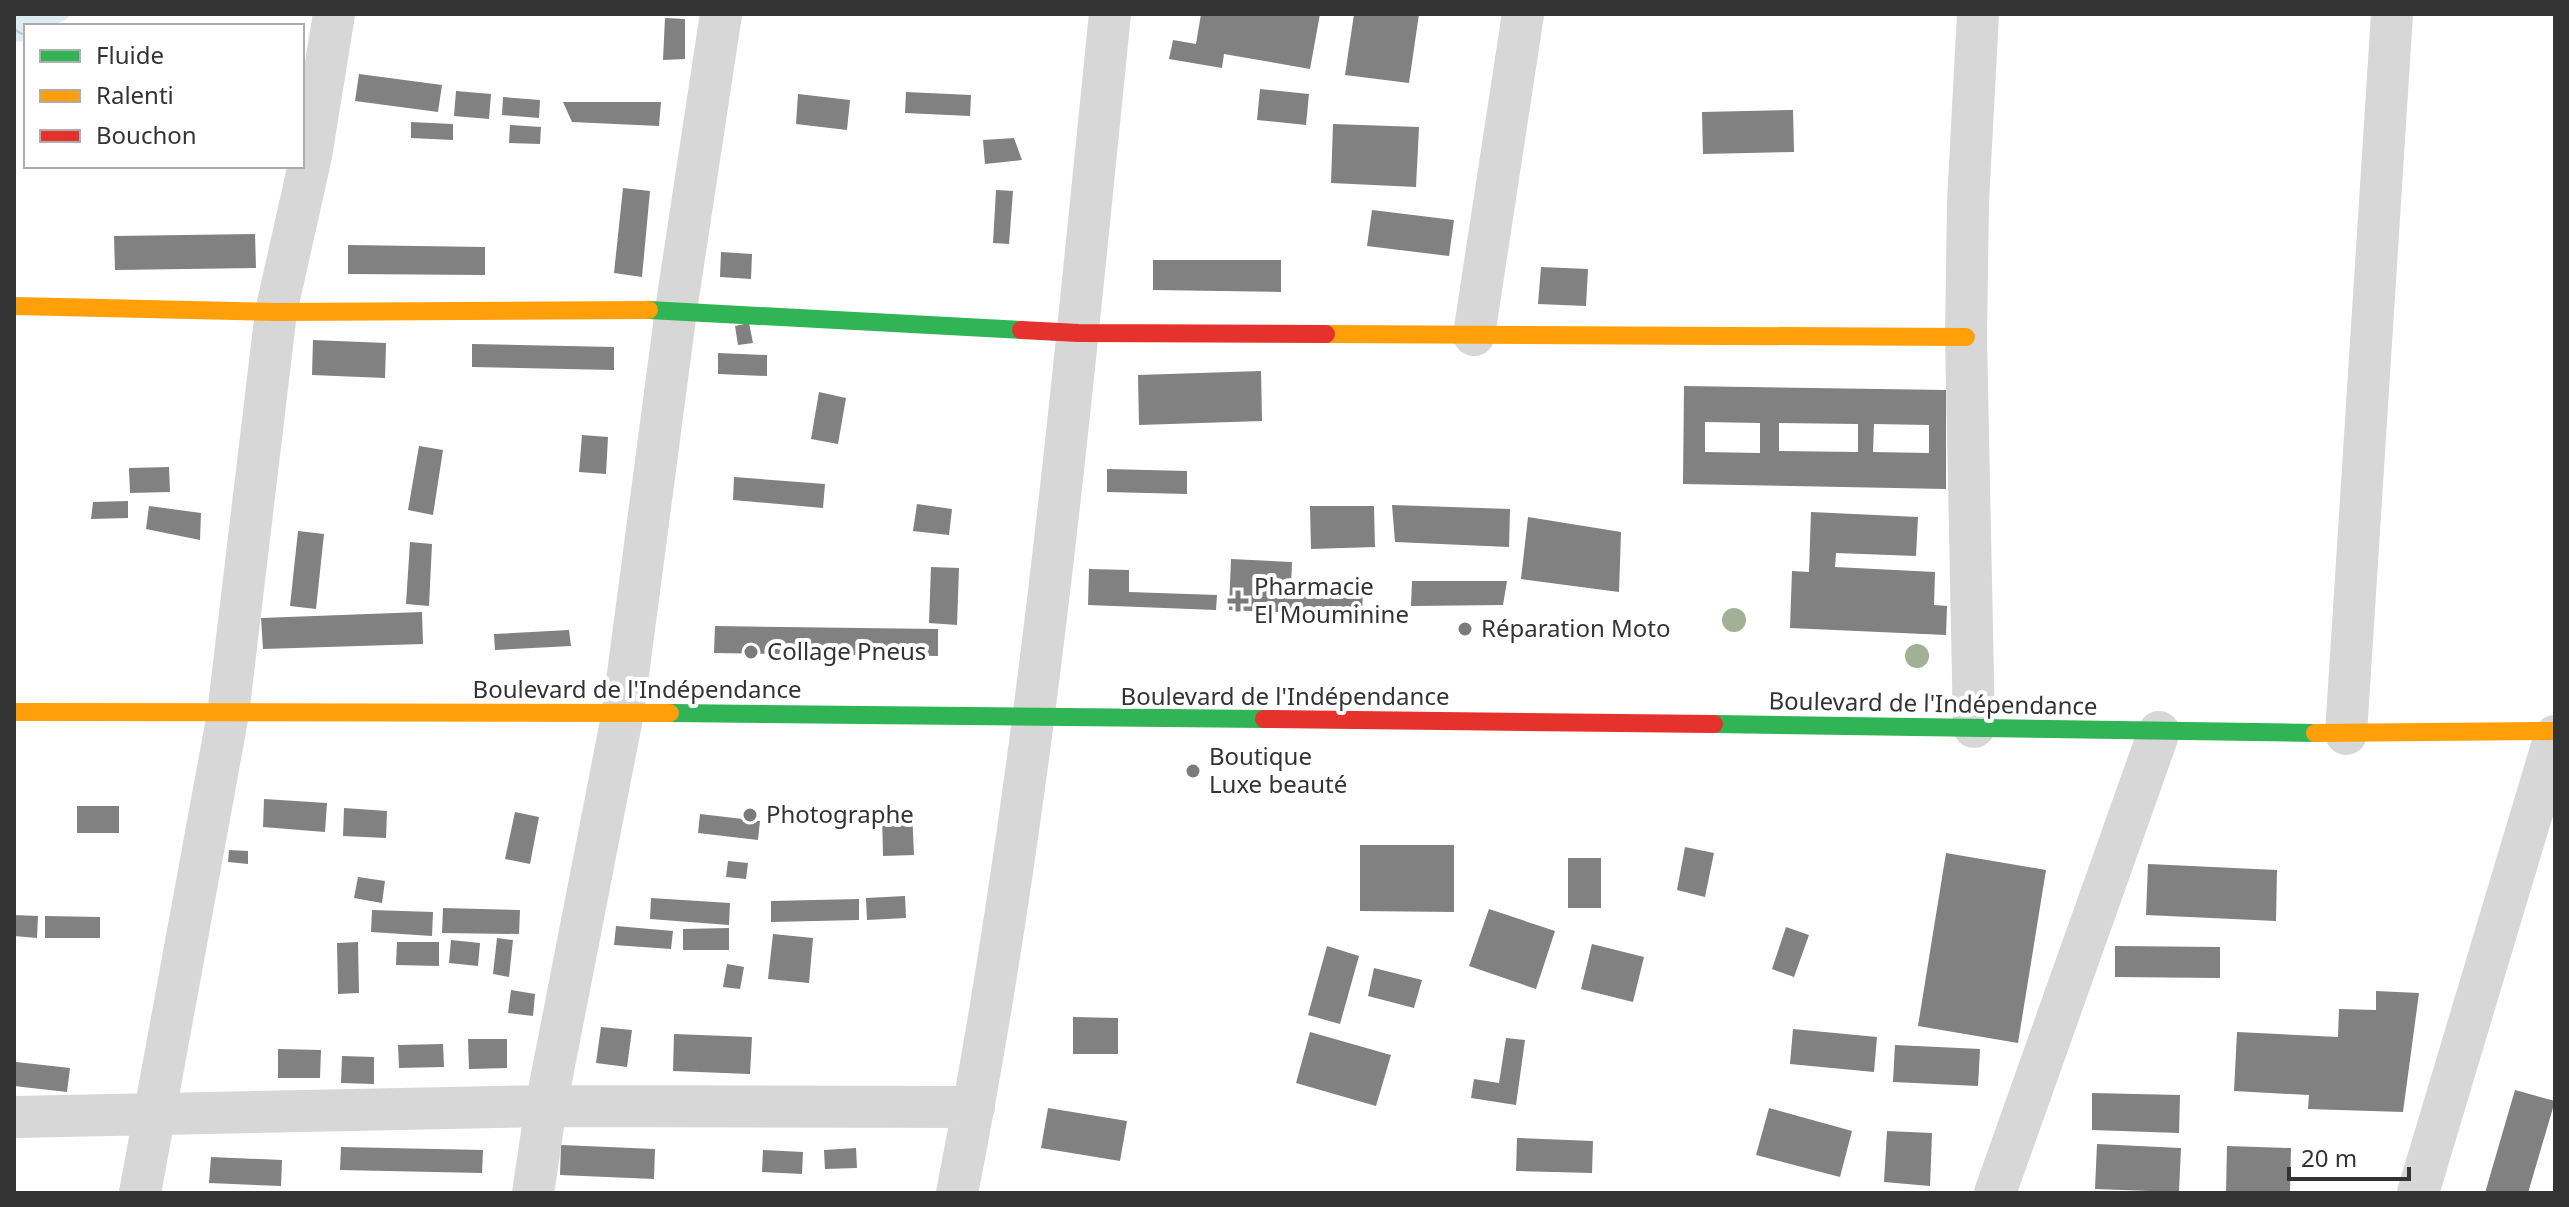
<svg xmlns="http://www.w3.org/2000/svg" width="2569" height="1207" viewBox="0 0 2569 1207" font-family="'Noto Sans',sans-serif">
<defs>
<pattern id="water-waves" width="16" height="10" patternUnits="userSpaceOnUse" patternTransform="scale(2)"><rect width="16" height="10" fill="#ddebf3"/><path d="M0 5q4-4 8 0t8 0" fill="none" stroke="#becad1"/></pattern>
</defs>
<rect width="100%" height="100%" fill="#fff"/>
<path fill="url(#water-waves)" d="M 14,14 L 69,14 L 69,17 L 55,26 L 26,26 L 26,41 L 14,42 Z"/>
<path fill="#818181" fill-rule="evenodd" d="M 1201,14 L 1320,14 L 1310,69 L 1224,54 L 1222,68 L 1169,59 L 1173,40 L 1196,44 Z
M 1354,14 L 1419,14 L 1409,83 L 1345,75 Z
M 665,18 L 685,19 L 685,59 L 663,60 Z
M 359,74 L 442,85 L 438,112 L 355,101 Z
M 1260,89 L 1309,94 L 1306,125 L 1257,120 Z
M 456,91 L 491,94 L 489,119 L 454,116 Z
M 906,92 L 971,95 L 970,116 L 905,113 Z
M 798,94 L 850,100 L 847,130 L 796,124 Z
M 503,97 L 540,100 L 539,118 L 502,115 Z
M 563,102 L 661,102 L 659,126 L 572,122 Z
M 1793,110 L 1794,152 L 1703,154 L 1702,112 Z
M 411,122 L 453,124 L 453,140 L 411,138 Z
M 1333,124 L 1419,127 L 1416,187 L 1331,183 Z
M 510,125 L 541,127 L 540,144 L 509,143 Z
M 1014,138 L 1022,160 L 985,164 L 983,140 Z
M 623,188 L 650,191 L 642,277 L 614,273 Z
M 996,190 L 1013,191 L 1009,244 L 993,243 Z
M 1372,210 L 1454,220 L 1449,256 L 1367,246 Z
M 255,234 L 256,268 L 115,270 L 114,236 Z
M 348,245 L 485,247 L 485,275 L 348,274 Z
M 721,252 L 752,254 L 751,279 L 720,277 Z
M 1153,260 L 1281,260 L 1281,292 L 1153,290 Z
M 1541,267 L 1588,269 L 1586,306 L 1538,304 Z
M 749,323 L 753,343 L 738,345 L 735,326 Z
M 313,340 L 386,343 L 385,378 L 312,375 Z
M 472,344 L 614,347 L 614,370 L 472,367 Z
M 718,353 L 767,355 L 767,376 L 718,374 Z
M 1261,371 L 1262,421 L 1139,425 L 1138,375 Z
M 1684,386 L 1946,390 L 1946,489 L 1683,484 ZM 1705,422 L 1760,423 L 1760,453 L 1705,452 ZM 1779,423 L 1858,424 L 1858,452 L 1779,451 ZM 1874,424 L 1929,425 L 1929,453 L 1873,452 Z
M 819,392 L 846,398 L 838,444 L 811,439 Z
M 582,435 L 608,437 L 606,474 L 579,472 Z
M 419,446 L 443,450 L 433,515 L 408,510 Z
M 169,467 L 170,492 L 130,493 L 129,468 Z
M 1107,469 L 1187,471 L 1187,494 L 1107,492 Z
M 734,477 L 825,484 L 823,508 L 733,500 Z
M 128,501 L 128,518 L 91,519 L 93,502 Z
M 917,504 L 952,509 L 949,535 L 913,531 Z
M 1392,505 L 1510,509 L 1509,547 L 1395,542 Z
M 149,506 L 201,513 L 200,540 L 146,529 Z
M 1310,506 L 1374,506 L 1375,547 L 1311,549 Z
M 1811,512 L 1918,517 L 1916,556 L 1836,553 L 1835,567 L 1935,572 L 1934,605 L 1947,606 L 1946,635 L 1790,628 L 1792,571 L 1809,572 Z
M 1528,517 L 1621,532 L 1619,592 L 1521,579 Z
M 298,531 L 324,534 L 316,609 L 290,606 Z
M 410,542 L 432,544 L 429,606 L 406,604 Z
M 1231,559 L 1292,562 L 1291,586 L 1363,589 L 1362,616 L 1229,610 Z
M 931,567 L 959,568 L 957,625 L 929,623 Z
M 1089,569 L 1129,570 L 1129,592 L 1217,595 L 1216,610 L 1088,605 Z
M 1412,581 L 1507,581 L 1503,605 L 1411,606 Z
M 422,612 L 423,644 L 263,649 L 261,618 Z
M 715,626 L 938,629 L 938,656 L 714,653 Z
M 569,630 L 571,646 L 495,650 L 494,634 Z
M 264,799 L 327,803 L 325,832 L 263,827 Z
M 77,806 L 119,806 L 119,833 L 77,833 Z
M 344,808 L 387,811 L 386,838 L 343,836 Z
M 912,811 L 914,855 L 883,856 L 882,812 Z
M 515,812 L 539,817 L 530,864 L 505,859 Z
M 700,814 L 760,821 L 758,840 L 698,833 Z
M 1360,845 L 1454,845 L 1454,912 L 1360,911 Z
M 1685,847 L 1714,853 L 1705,897 L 1677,890 Z
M 229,850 L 248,851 L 248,864 L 228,862 Z
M 1946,853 L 2046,870 L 2018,1043 L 1918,1026 Z
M 1568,858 L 1601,858 L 1601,908 L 1568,908 Z
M 728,861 L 748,863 L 746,879 L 726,877 Z
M 2148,864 L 2277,870 L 2276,921 L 2146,915 Z
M 358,877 L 385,881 L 382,903 L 354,898 Z
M 905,896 L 906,918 L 867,920 L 866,898 Z
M 651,898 L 730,903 L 729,925 L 650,919 Z
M 859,899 L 859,920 L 771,922 L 771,901 Z
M 443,908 L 520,910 L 519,934 L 442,933 Z
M 1489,909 L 1555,931 L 1536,989 L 1469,966 Z
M 372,910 L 433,912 L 432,936 L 371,932 Z
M 14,915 L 38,916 L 37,938 L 14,936 Z
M 45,916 L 100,917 L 100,938 L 45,938 Z
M 616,926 L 673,931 L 671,949 L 614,945 Z
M 1786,927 L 1809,935 L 1794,977 L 1772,969 Z
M 729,928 L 729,950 L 683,950 L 683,929 Z
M 773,934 L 813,938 L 809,983 L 768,979 Z
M 497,938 L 513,940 L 509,977 L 493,974 Z
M 451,940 L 480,943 L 478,966 L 449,963 Z
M 358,942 L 359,993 L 338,994 L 337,943 Z
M 397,942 L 439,942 L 439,966 L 396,965 Z
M 1592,944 L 1644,957 L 1633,1002 L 1581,989 Z
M 1327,946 L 1359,956 L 1340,1024 L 1308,1015 Z
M 2115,946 L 2220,947 L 2220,978 L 2115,977 Z
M 727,964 L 744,967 L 740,989 L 723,987 Z
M 1374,968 L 1422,980 L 1414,1008 L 1368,996 Z
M 511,990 L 535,994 L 533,1016 L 508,1013 Z
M 2376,991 L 2419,993 L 2403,1112 L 2308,1109 L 2309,1095 L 2234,1091 L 2237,1032 L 2338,1037 L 2339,1009 L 2376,1010 Z
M 1073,1017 L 1118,1018 L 1118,1054 L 1073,1054 Z
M 601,1027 L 632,1030 L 627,1067 L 596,1063 Z
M 1793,1029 L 1877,1037 L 1874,1072 L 1790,1064 Z
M 1310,1032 L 1391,1055 L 1376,1106 L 1296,1083 Z
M 674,1034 L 752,1037 L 750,1074 L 673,1071 Z
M 1506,1038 L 1525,1040 L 1516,1105 L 1471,1098 L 1474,1079 L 1499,1083 Z
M 468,1039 L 507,1039 L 507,1068 L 469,1069 Z
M 443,1044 L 444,1067 L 399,1068 L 398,1045 Z
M 1895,1045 L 1980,1049 L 1978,1086 L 1893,1082 Z
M 278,1049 L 321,1050 L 320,1078 L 278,1078 Z
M 342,1056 L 374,1057 L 374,1084 L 341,1083 Z
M 16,1062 L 70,1068 L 67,1092 L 14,1086 Z
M 2515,1090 L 2555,1101 L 2528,1193 L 2485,1193 Z
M 2092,1093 L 2180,1095 L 2179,1133 L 2092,1130 Z
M 1048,1108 L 1127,1121 L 1120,1161 L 1041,1148 Z
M 1769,1108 L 1852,1131 L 1840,1177 L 1756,1155 Z
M 1887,1131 L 1932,1133 L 1930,1186 L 1884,1182 Z
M 1517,1138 L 1593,1141 L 1592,1173 L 1516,1171 Z
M 2097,1144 L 2181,1148 L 2179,1192 L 2095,1189 Z
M 561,1145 L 655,1149 L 654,1179 L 560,1175 Z
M 2227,1146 L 2291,1148 L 2290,1193 L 2226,1193 Z
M 341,1147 L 483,1150 L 482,1173 L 340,1170 Z
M 856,1148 L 857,1168 L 825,1169 L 824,1150 Z
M 763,1150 L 803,1152 L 802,1174 L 762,1172 Z
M 211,1157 L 282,1160 L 281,1186 L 209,1183 Z"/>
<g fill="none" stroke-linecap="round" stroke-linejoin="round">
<path stroke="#d7d7d7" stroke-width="42" d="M 1474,335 L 1523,14
M 1974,727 L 1966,337 L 1968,202 L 1978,14
M 2346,734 L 2392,14
M 14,1117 L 546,1106 L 974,1107
M 140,1193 L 228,714 L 276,312 L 311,156 L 334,14
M 533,1193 L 546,1106 L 623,712 L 676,310 L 721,14
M 957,1193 C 1034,804 1070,408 1110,14
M 1995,1193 L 2159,732
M 2418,1193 L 2555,736"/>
<path stroke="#30b455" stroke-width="18" d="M 649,310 L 1021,330
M 670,713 L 1264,719
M 1714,724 L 2315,733"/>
<path stroke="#ff9f0a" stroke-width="18" d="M 14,306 L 276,312 L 649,310
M 1326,334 L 1966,337
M 14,712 L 670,713
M 2315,733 L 2555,731"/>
<path stroke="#e5322d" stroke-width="18" d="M 1021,330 L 1078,333 L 1326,334
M 1264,719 L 1714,724"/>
</g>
<g fill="#a2b095">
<circle cx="1734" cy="620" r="12"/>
<circle cx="1917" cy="656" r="12"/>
</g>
<g fill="#7a7a7a" stroke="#fff" stroke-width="3">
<path d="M1234 589h8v8h8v8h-8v8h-8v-8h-8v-8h8z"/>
<circle cx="1465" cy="629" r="8"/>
<circle cx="751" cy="652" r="8"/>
<circle cx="1193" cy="771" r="8"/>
<circle cx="750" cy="815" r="8"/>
</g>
<g text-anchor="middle" stroke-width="8" stroke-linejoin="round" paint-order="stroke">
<g font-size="24" fill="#333" stroke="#fff" text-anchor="start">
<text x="1254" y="595">Pharmacie<tspan x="1254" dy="28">El Mouminine</tspan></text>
<text x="1481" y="637">Réparation Moto</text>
<text x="767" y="660">Collage Pneus</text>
<text x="1209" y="765">Boutique<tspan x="1209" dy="28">Luxe beauté</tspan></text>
<text x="766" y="823">Photographe</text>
</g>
<g font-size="24" fill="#333" stroke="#fff">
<text x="637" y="698">Boulevard de l'Indépendance</text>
<text x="1285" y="705">Boulevard de l'Indépendance</text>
<text transform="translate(1933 704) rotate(1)" y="8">Boulevard de l'Indépendance</text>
</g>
</g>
<rect width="2569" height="1207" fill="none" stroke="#333333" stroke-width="32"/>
<rect x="24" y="24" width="280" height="144" fill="#ffffff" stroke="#adadad" stroke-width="2"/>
<rect x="40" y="50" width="40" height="12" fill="#30b455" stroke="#adadad" stroke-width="2"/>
<text x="96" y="64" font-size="24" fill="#333333">Fluide</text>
<rect x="40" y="90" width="40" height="12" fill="#ff9f0a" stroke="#adadad" stroke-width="2"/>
<text x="96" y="104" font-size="24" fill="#333333">Ralenti</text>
<rect x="40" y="130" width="40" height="12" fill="#e5322d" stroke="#adadad" stroke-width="2"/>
<text x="96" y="144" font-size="24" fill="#333333">Bouchon</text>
<path d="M2289 1167v12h120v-12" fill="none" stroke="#333333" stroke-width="4"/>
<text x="2301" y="1167" font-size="24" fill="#333333" stroke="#ffffff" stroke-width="6" paint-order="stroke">20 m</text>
</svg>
